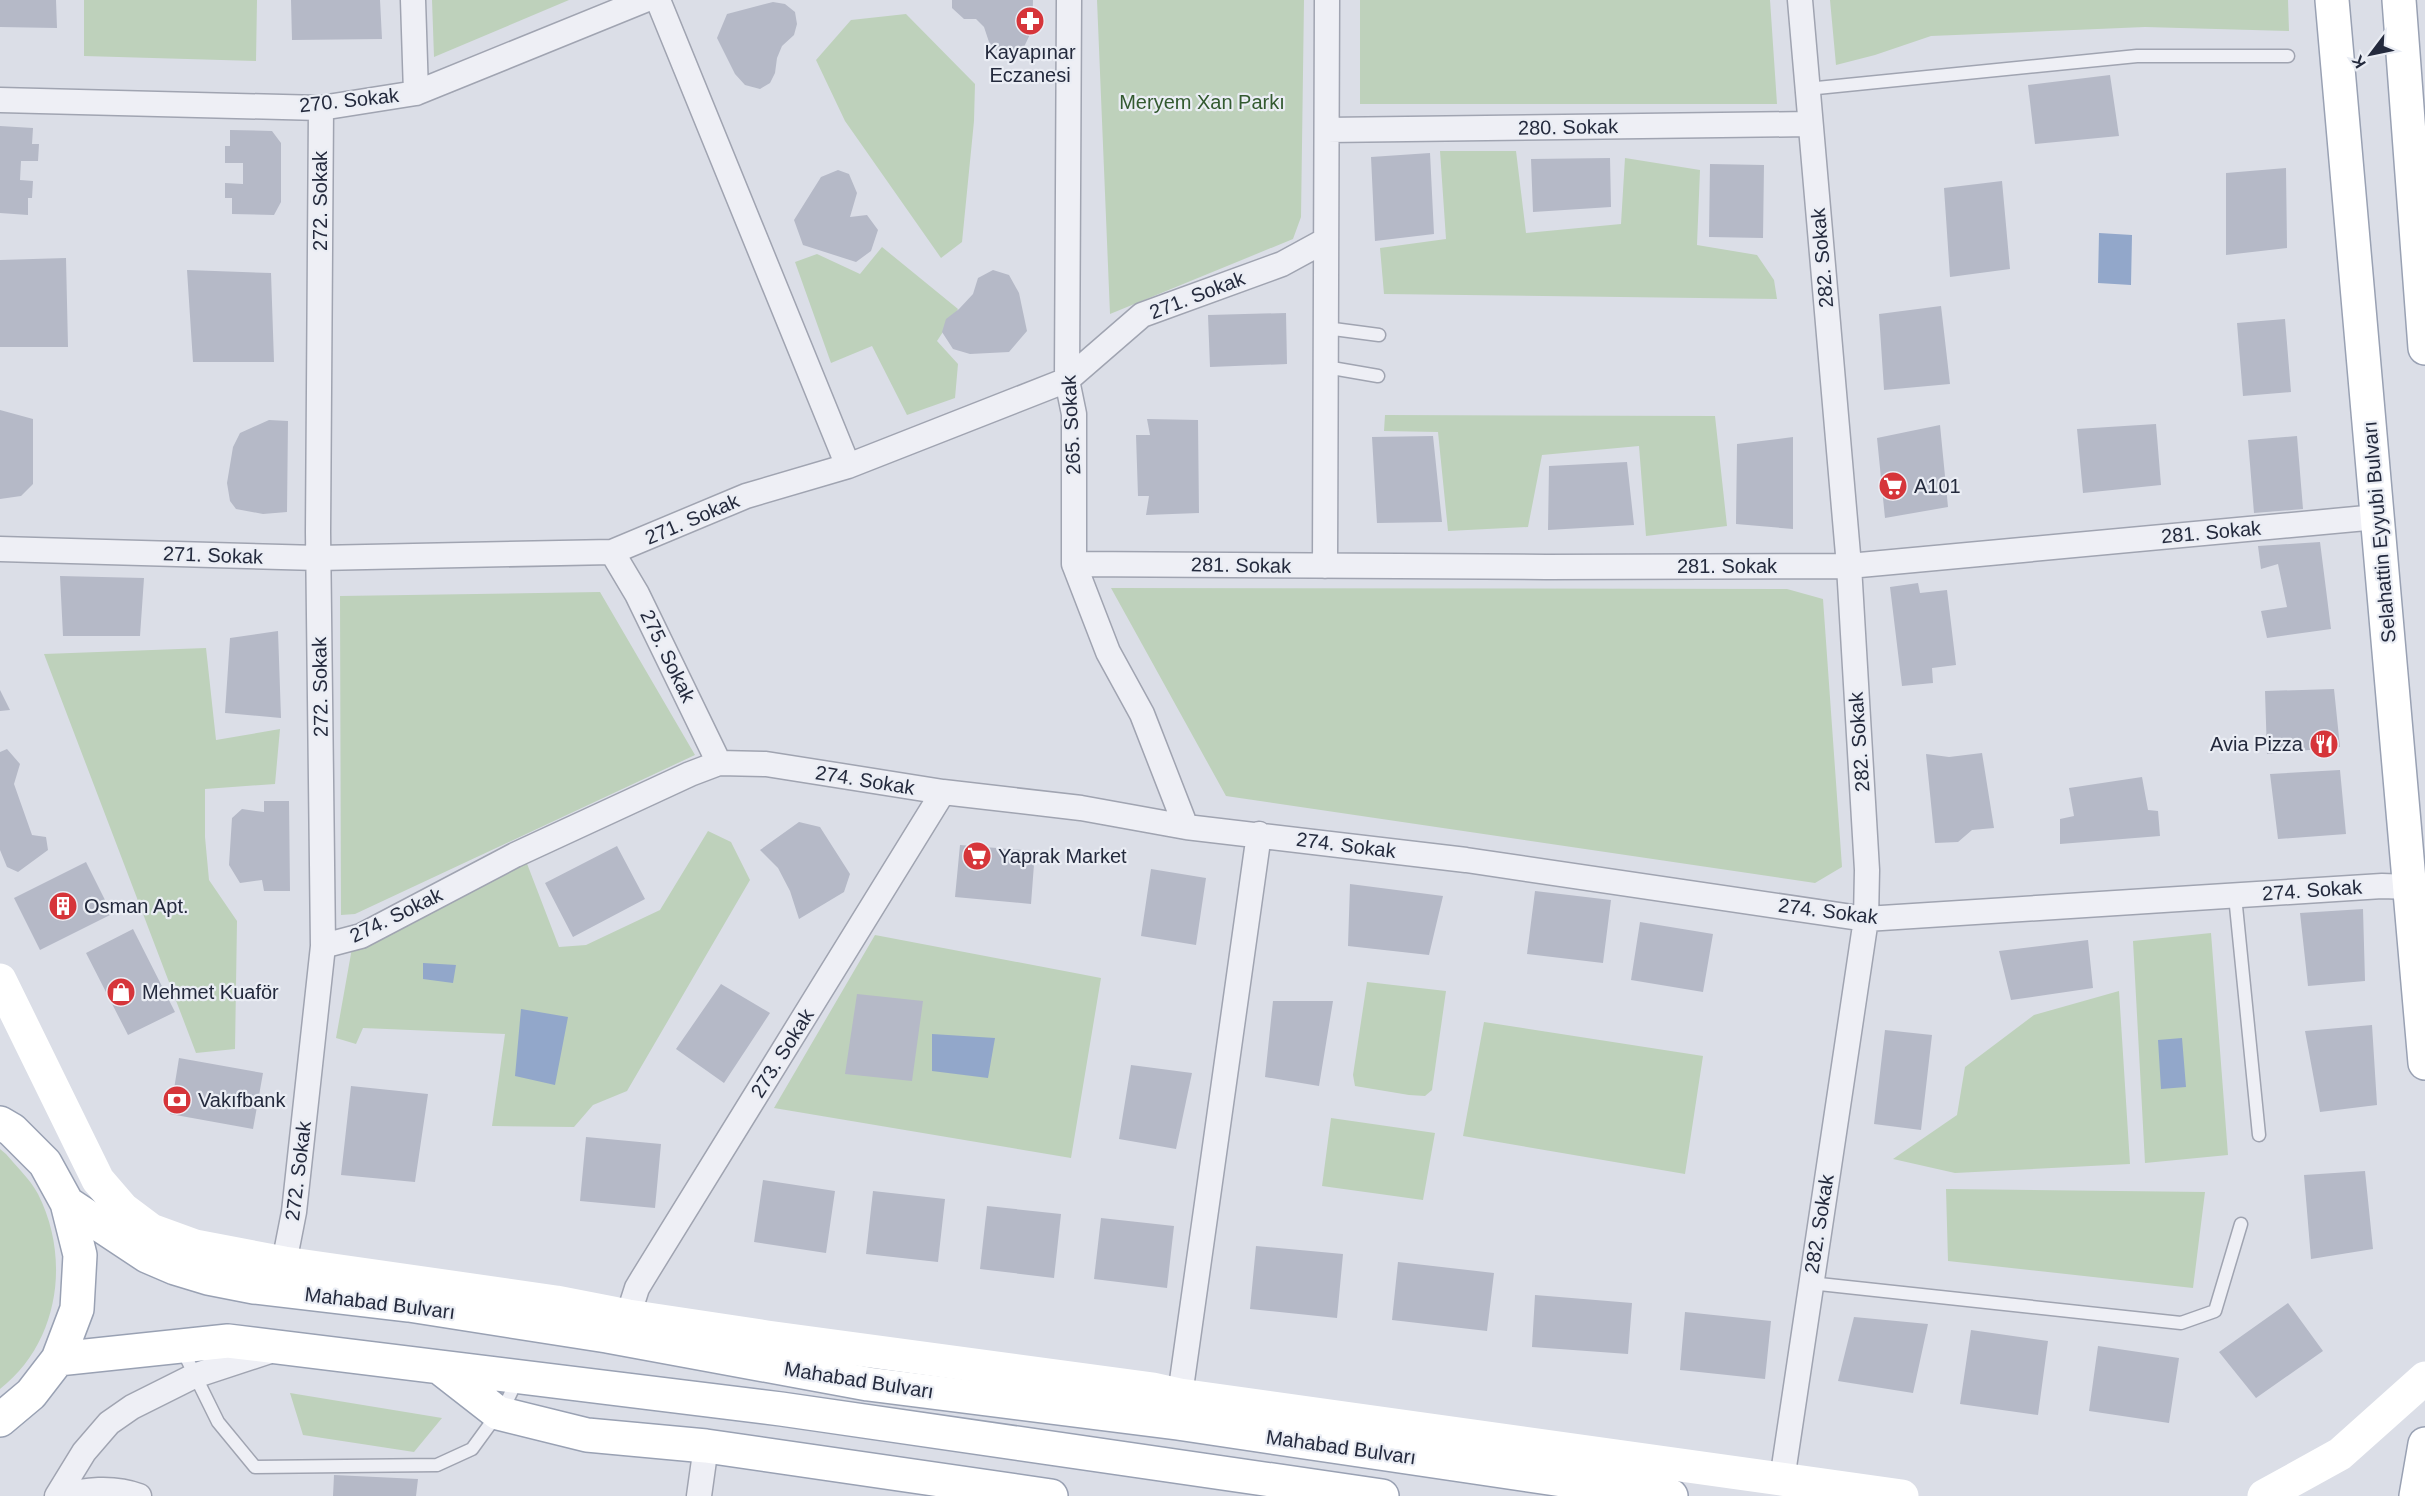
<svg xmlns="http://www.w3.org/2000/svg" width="2425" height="1496" viewBox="0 0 2425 1496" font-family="Helvetica,sans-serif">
	<rect width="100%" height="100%" fill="#dbdee7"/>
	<path fill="#bed1bb" d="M84,0H257L256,61L84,56Z
		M432,0H569L434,57Z
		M1097,0H1304L1301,217L1293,239L1110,314Z
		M1360,0H1770L1777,104H1360Z
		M1830,0H2288L2289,31L2145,27L1931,36L1875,55L1836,65Z
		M906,14L975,84L974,121L962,242L941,258L845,121L816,60L851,20Z
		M1440,151H1516L1526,233L1621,224L1625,158L1700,170L1697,245L1757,255L1774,280L1777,299L1384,294L1380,248L1446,239Z
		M882,247L958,309L937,341L958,364L955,398L907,415L872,346L831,363L795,262L817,254L860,274Z
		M1385,415L1715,416L1727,526L1646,536L1639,446L1542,455L1528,527L1448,531L1438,432L1384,431Z
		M1111,588L1787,589L1823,599L1842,867L1815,883L1226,796Z
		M600,592L695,755L355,914L341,915L340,596Z
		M206,648L216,740L280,729L275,784L205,789V837L209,880L237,921L235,1049L196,1053L44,654Z
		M708,831L731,842L750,880L627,1091L593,1105L574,1127L492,1126L505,1034L363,1028L356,1044L336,1038L352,948L526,861L559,947L586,945L660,910Z
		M2211,933L2228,1155L2145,1163L2133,941Z
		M875,935L1101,978L1071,1158L774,1108Z
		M1367,982L1446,991L1432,1090L1425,1096L1409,1095L1355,1086L1353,1075Z
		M2119,991L2130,1164L1955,1173L1893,1159L1957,1115L1965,1067L2034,1015Z
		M1484,1022L1703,1056L1685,1174L1463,1136Z
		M1331,1118L1435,1133L1423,1200L1322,1186Z
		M0,1149L6,1154C16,1166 30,1179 38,1194C71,1259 59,1343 0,1389Z
		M1946,1189L2205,1192L2193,1288L1948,1261Z
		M290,1393L442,1418L414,1452L303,1435Z"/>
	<path fill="#92a7ca" d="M2099,233L2132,235L2131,285L2098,283Z
		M423,963L456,965L453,983L423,979Z
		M521,1009L568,1017L555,1085L515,1076Z
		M932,1034L995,1038L988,1078L932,1071Z
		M2182,1038L2186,1087L2161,1089L2158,1040Z"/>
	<path fill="#b5b9c7" d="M0,0H56L57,28L0,27Z
		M291,0H380L382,39L292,40Z
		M952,0H1033L1032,30L1024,47L1012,54L997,51L989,42L984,27L976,19H964L952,8Z
		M773,2L785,4L795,12L797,24L794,35L782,46L777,58L775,73L770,83L760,89L745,85L735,74L717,38L727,14Z
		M2110,75L2119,136L2035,144L2028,85Z
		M0,126L33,128L32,144H39L38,161H21L20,180L33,181L32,198H28V215L0,213Z
		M230,130L272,131L281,143V202L274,215L232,214V198H225V183L243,184V163H225V146H230Z
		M1430,153L1434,234L1375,241L1371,157Z
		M1610,158L1611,207L1533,212L1531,159Z
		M1710,164L1764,165L1763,238L1709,237Z
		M2286,168L2287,248L2226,255V173Z
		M838,170L849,174L857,193L850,217L867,215L878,230L871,251L856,262L803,245L794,220L821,177Z
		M2002,181L2010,269L1950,277L1944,188Z
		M66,258L68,347H0V260Z
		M187,270L271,273L274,362H193Z
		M993,270L1009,275L1019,293L1027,331L1009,352L970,354L953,349L942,332L946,319L959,309L973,294L978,278Z
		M1941,306L1950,384L1884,390L1879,314Z
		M1286,313L1287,364L1210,367L1208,315Z
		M2285,319L2291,392L2243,396L2237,323Z
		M0,410L33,419V484L21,496L0,499Z
		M1147,419L1198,420L1199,513L1146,515L1149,496H1138L1136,435H1150Z
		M269,420L288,421L287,512L263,514L236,509L230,501L227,483L233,447L240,433Z
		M2156,424L2161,485L2083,493L2077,429Z
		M1940,425L1948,507L1885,518L1877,438Z
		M1433,436L1442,522L1377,523L1372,437Z
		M2297,436L2303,509L2254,513L2248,440Z
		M1793,437V529L1736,524L1737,444Z
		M1627,462L1634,525L1548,530L1549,466Z
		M2320,542L2331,629L2267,638L2261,611L2287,607L2278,564L2261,569L2258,546Z
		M60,576L144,578L140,636H63Z
		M1918,583L1920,593L1947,590L1956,665L1932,668L1933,683L1902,686L1890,587Z
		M278,631L281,718L225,713L230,638Z
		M2334,689L2340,747L2267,754L2265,691Z
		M0,690L10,710L0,711Z
		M7,749L20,764L14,784L32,835L46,837L48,850L18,872L7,867L0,850V752Z
		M1982,753L1994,828L1972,830L1958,842L1935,843L1926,754L1949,757Z
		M2340,770L2346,834L2278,839L2270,774Z
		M2142,777L2148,810L2158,811L2160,836L2060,844V819L2074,816L2069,788Z
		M264,801H289L290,891H264L262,880L240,883L229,865L232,818L242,809L264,812Z
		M799,822L820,827L850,874L844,892L799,919L790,891L778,868L760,850Z
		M960,845L1035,851L1031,904L955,897Z
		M617,846L645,899L573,937L545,883Z
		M86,862L112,914L40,950L14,898Z
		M1151,869L1206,878L1196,945L1141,936Z
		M1350,884L1443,896L1429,955L1348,946Z
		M1535,891L1611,900L1603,963L1527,954Z
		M2363,909L2365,981L2308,986L2300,913Z
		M1640,922L1713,934L1703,992L1631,980Z
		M133,929L175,1012L128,1035L86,953Z
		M2088,940L2093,988L2011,1000L1999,951Z
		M721,984L770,1013L724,1083L676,1049Z
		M857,994L923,1001L912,1081L845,1074Z
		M1273,1001H1333L1319,1086L1265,1077Z
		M2372,1025L2377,1105L2320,1112L2305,1031Z
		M1885,1030L1932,1035L1921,1130L1874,1124Z
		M179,1058L263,1073L253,1129L170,1114Z
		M1131,1065L1192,1073L1176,1149L1119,1139Z
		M351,1086L428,1094L415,1182L341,1175Z
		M586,1137L661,1144L655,1208L580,1201Z
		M2365,1171L2373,1249L2311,1259L2304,1175Z
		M763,1180L835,1191L826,1253L754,1242Z
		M873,1191L945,1199L938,1262L866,1254Z
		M987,1206L1061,1214L1054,1278L980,1269Z
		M1101,1218L1174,1226L1167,1288L1094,1279Z
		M1256,1246L1343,1254L1337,1318L1250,1309Z
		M1398,1262L1494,1273L1487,1331L1392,1320Z
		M1535,1295L1632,1303L1628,1354L1532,1347Z
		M2288,1303L2323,1351L2256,1398L2219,1352Z
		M1685,1312L1771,1321L1765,1379L1680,1370Z
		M1854,1317L1928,1324L1913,1393L1838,1381Z
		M1971,1330L2048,1341L2038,1415L1960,1404Z
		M2098,1346L2179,1358L2169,1423L2089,1411Z
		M334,1475L418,1479L416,1496H333Z"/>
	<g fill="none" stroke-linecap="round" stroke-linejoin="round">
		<g stroke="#a0a4b1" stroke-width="15">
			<path id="lane" d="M1807,89L2137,56H2288
				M1326,328L1379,335
				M1326,367L1378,376
				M2235,896L2259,1135
				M1810,1283L2181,1323L2215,1311L2241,1224
				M182,1349L218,1422L255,1467L437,1465L472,1449L507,1401L518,1378"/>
		</g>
		<g stroke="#a0a4b1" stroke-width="27">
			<path id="street" d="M413,0L416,93
				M658,0L848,466
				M1069,0L1067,380L1074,414V564L1108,652L1142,714L1186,827
				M0,100L321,108L416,93L645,0
				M1327,130L1810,124
				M0,549L318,558L612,552L746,496L848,466L1067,380L1142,315L1282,264L1326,240
				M612,552L637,594L719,763
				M1074,564L1546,567L1849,566L2377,517
				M1325,566L1327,0
				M323,946L361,936L515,855L690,774L719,763L766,764L943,792L1081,808L1186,827L1466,860L1866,919L2382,886L2410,887
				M284,1263L294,1212L323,946L318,532L321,108
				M628,1316L637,1288L643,1278L943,792
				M1180,1395L1259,834
				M1782,1480L1866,919L1867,870L1849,566L1800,0
				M57,1496L84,1452L109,1423L132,1407L194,1376L273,1350
				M58,1496C84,1490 113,1486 139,1496
				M699,1496L706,1446"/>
		</g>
		<g stroke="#99a1b3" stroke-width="36">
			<path id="primary" d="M2332,0L2425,1063
				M2399,0L2425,348
				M0,1123L12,1130L45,1163L67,1203L80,1255L77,1309L58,1359L31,1394L0,1420
				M67,1203L147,1256L175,1268L208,1278L254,1287L409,1305L607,1336L868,1384L1177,1423L1671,1496
				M58,1359L228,1341L781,1409L1382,1496
				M439,1367L498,1413L587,1435L706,1446L1051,1496
				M2416,1496L2425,1444"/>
		</g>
		<use href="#lane" stroke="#eeeff5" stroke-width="12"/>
		<use href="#street" stroke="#eeeff5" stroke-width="24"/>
		<path stroke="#fff" stroke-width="33" d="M0,980L98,1180L123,1209L151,1230L195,1246L284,1263L556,1302L628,1316L767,1337L1153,1389L1180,1395L1902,1496
			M2264,1496L2340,1454L2425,1378"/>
		<use href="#primary" stroke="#fff" stroke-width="33"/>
	</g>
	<defs>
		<g id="pharmacy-disc" transform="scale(1.5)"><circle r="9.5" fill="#d6353a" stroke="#eaedf4"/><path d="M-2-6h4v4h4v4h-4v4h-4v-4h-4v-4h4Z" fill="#fff"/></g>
		<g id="supermarket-disc" transform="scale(1.5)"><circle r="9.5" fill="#d6353a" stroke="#eaedf4"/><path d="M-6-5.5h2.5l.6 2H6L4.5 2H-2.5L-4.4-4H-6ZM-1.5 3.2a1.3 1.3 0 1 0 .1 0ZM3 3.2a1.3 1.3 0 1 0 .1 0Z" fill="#fff"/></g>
		<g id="restaurant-disc" transform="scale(1.5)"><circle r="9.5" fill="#d6353a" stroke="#eaedf4"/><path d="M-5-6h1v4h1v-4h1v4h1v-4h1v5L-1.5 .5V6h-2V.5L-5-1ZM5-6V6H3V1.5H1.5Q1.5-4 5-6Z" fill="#fff"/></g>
		<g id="building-disc" transform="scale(1.5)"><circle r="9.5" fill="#d6353a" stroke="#eaedf4"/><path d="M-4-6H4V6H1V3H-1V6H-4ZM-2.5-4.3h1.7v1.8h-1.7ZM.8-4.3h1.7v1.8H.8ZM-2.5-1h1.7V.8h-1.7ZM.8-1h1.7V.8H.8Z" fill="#fff"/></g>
		<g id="shop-disc" transform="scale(1.5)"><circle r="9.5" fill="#d6353a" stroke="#eaedf4"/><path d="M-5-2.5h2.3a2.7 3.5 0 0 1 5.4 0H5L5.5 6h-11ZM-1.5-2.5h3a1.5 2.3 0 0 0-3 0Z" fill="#fff"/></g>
		<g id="bank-disc" transform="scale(1.5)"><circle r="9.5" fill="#d6353a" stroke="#eaedf4"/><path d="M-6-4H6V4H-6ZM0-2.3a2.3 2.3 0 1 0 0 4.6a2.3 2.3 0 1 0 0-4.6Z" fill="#fff"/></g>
	</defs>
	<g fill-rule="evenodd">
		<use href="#pharmacy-disc" x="1030" y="21"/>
		<use href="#supermarket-disc" x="1893" y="486"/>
		<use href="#restaurant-disc" x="2324" y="744"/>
		<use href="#supermarket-disc" x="977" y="856"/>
		<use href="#building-disc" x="63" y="906"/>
		<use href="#shop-disc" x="121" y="992"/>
		<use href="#bank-disc" x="177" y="1100"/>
	</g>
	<g text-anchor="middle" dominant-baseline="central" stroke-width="4.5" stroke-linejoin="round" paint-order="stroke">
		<g font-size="20" fill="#242a3d" stroke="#eaedf4" text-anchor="start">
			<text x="1030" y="52" text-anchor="middle">Kayapınar<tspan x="1030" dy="23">Eczanesi</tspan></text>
			<text x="1914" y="486">A101</text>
			<text x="2303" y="744" text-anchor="end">Avia Pizza</text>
			<text x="998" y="856">Yaprak Market</text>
			<text x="84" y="906">Osman Apt.</text>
			<text x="142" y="992">Mehmet Kuaför</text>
			<text x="198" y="1100">Vakıfbank</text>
		</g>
		<g font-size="20" fill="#242a3d" stroke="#eaedf4">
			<text transform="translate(349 100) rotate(-6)">270. Sokak</text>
			<text transform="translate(1568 127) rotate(-1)">280. Sokak</text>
			<text transform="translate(320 201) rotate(-90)">272. Sokak</text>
			<text transform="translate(1822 258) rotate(-95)">282. Sokak</text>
			<text transform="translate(1197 295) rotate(-21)">271. Sokak</text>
			<text transform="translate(1071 425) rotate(-93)">265. Sokak</text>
			<text transform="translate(692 519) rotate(-23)">271. Sokak</text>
			<text transform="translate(2211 532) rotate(-5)">281. Sokak</text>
			<text transform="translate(2379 532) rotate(-95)">Selahattin Eyyubi Bulvarı</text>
			<text transform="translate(213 555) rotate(2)">271. Sokak</text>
			<text transform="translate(1241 565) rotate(1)">281. Sokak</text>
			<text x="1727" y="566">281. Sokak</text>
			<text transform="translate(668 656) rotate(64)">275. Sokak</text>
			<text transform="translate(320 687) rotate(-91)">272. Sokak</text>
			<text transform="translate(1859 742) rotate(-94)">282. Sokak</text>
			<text transform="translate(865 780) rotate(9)">274. Sokak</text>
			<text transform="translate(1346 845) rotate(7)">274. Sokak</text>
			<text transform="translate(2312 890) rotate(-4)">274. Sokak</text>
			<text transform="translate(1828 911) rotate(7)">274. Sokak</text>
			<text transform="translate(396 915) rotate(-26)">274. Sokak</text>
			<text transform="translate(782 1053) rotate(-58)">273. Sokak</text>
			<text transform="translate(298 1171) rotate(-83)">272. Sokak</text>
			<text transform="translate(1819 1224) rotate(-81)">282. Sokak</text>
			<text transform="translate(380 1303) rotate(7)">Mahabad Bulvarı</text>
			<text transform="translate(859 1380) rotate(9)">Mahabad Bulvarı</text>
			<text transform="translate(1341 1447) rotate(8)">Mahabad Bulvarı</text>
		</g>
		<g font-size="20" fill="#335a30" stroke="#eaedf4">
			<text x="1202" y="102">Meryem Xan Parkı</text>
		</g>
	</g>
	<g transform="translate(2371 54) rotate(238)" stroke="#eaedf4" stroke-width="4.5" paint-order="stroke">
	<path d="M0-4.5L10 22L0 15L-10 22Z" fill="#242a3d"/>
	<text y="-9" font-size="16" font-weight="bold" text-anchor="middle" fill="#242a3d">K</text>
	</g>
</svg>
